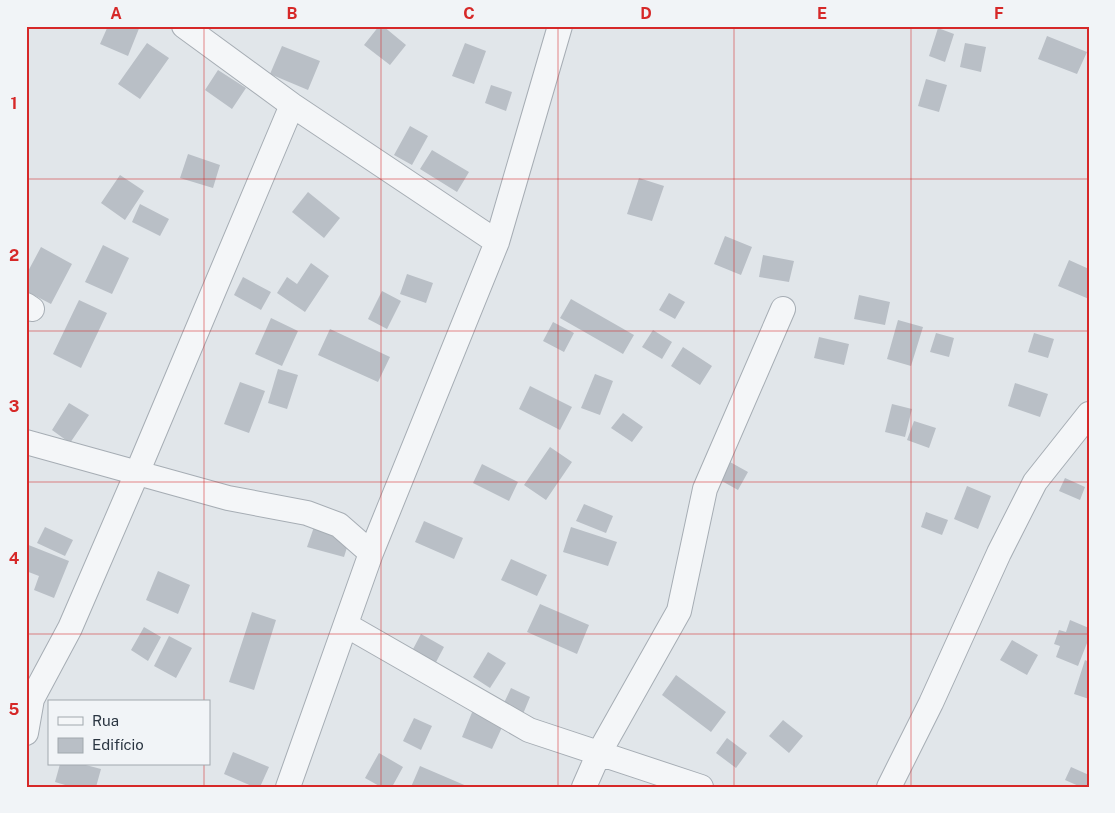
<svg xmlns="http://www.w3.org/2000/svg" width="1115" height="813" viewBox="0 0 1115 813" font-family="'Public Sans',sans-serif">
	<rect width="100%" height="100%" fill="#e1e6ea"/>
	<path fill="#b9bfc6" d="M108,26H140L128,56L100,44Z
		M379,26H383L406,45L390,65L364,45Z
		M938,28L954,34L945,62L929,56Z
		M1047,36L1087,52L1077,74L1038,59Z
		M147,43L169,58L140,99L118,84Z
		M465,43L486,51L474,84L452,76Z
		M965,43L986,47L981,72L960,67Z
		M282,46L320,61L308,90L270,74Z
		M218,70L246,88L232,109L205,90Z
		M926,79L947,85L939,112L918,106Z
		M491,85L512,92L506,111L485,103Z
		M410,126L428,136L412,165L394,155Z
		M432,150L469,172L457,192L420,169Z
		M188,154L220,165L213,188L180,178Z
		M120,175L144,191L125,220L101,203Z
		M639,178L664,186L652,221L627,214Z
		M308,192L340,218L324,238L292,212Z
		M140,204L169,219L160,236L132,222Z
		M725,236L752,247L741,275L714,264Z
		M103,245L129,258L112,294L85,282Z
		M41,247L72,264L51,304L26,291V275Z
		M763,255L794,261L789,282L759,277Z
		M1069,260L1089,269V299L1058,286Z
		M311,263L329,276L305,312L277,293L287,277L297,284Z
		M407,274L433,283L426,303L400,294Z
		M243,277L271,292L261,310L234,295Z
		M382,291L401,301L387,329L368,319Z
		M669,293L685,302L675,319L659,310Z
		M859,295L890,302L885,325L854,319Z
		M571,299L634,335L623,354L560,318Z
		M79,300L107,313L81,368L53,354Z
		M271,318L298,331L282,366L255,354Z
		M898,320L923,327L911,366L887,359Z
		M553,322L574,333L564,352L543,341Z
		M330,329L390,357L378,382L318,355Z
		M653,330L672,342L662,359L642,347Z
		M936,333L954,338L949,357L930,352Z
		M1034,333L1054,339L1048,358L1028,352Z
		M819,337L849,344L844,365L814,358Z
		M683,347L712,366L700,385L671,366Z
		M278,369L298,375L287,409L268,403Z
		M595,374L613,381L600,415L581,408Z
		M240,382L265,391L249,433L224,424Z
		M1015,383L1048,394L1040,417L1008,406Z
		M530,386L572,407L560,430L519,409Z
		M69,403L89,415L70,443L52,430Z
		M892,404L912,409L905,437L885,432Z
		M623,413L643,427L632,442L611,428Z
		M914,421L936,428L929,448L907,440Z
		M550,447L572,462L546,500L524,485Z
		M730,462L748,472L738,490L720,480Z
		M482,464L518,482L509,501L473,483Z
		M1065,478L1085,487L1080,500L1059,491Z
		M967,486L991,496L978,529L954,519Z
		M584,504L613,516L606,533L576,521Z
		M926,512L948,520L942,535L921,527Z
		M424,521L463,538L454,559L415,542Z
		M45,527L73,540L65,556L37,543Z
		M314,527L350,538L344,557L307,547Z
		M571,527L617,542L608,566L563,552Z
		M26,544L69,561L54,598L34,590L39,576L26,571Z
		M511,559L547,575L537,596L501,580Z
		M158,571L190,585L178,614L146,600Z
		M540,604L589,625L577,654L527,632Z
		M252,612L276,620L254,690L229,682Z
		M1070,620L1089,628V638L1078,666L1056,657L1060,646L1054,644L1059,630L1066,632Z
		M144,627L161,637L148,661L131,650Z
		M421,634L444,647L435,664L412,651Z
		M169,636L192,648L176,678L154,666Z
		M1012,640L1038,655L1027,675L1000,660Z
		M488,652L506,663L490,688L473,677Z
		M1085,660L1089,662V699L1074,694Z
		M676,675L726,712L711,732L662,695Z
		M511,688L530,697L523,714L503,705Z
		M473,710L504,723L492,749L462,737Z
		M414,718L432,726L421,750L403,741Z
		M783,720L803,736L789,753L769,736Z
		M727,738L747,753L736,768L716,753Z
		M233,752L269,767L260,787H254L224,774Z
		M379,753L403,767L392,787H381L365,778Z
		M60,764H82L101,769L96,787H72L55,782Z
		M420,766L469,787H411Z
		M1071,767L1089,775L1088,787H1081L1065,780Z"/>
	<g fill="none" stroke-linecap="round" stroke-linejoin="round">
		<g stroke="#a6adb4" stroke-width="26">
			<path id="street" d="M184,26L292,105L497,242
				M26,305L32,309
				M26,442L228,498L307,513L339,525L371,553
				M346,625L529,730L701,787
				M26,733L32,699L70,628L137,473L292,105
				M288,787L371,553L497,242L560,26
				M584,787L599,753L679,611L705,489L783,309
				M889,787L931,703L999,553L1035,482L1089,414"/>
		</g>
		<use href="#street" stroke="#f4f6f8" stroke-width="24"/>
	</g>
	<path fill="none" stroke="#d62828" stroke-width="1" stroke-opacity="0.55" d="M204,26V702M381,26V787M558,26V787M734,26V787M911,26V787M26,179H1089M26,331H1089M26,482H1089M26,634H1089M204,764V787"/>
	<rect width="1115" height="813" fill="none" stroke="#f1f4f7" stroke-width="55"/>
	<rect x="48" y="700" width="162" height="65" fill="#f1f4f7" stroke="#a1a8ae"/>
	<rect x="58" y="717" width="25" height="8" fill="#f4f6f8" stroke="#a1a8ae"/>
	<text x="92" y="726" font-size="15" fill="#2a3541">Rua</text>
	<rect x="58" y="738" width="25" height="15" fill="#b9bfc6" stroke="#a1a8ae"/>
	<text x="92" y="750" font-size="15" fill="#2a3541">Edifício</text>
	<rect x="28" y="28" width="1060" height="758" fill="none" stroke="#d62828" stroke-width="2"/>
	<g font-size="16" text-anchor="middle" font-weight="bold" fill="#d62828">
		<text x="116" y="19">A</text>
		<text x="292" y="19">B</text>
		<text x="469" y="19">C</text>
		<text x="646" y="19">D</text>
		<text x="822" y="19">E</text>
		<text x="999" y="19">F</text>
		<text x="14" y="109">1</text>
		<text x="14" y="261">2</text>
		<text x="14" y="412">3</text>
		<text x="14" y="564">4</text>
		<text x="14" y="715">5</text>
	</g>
</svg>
